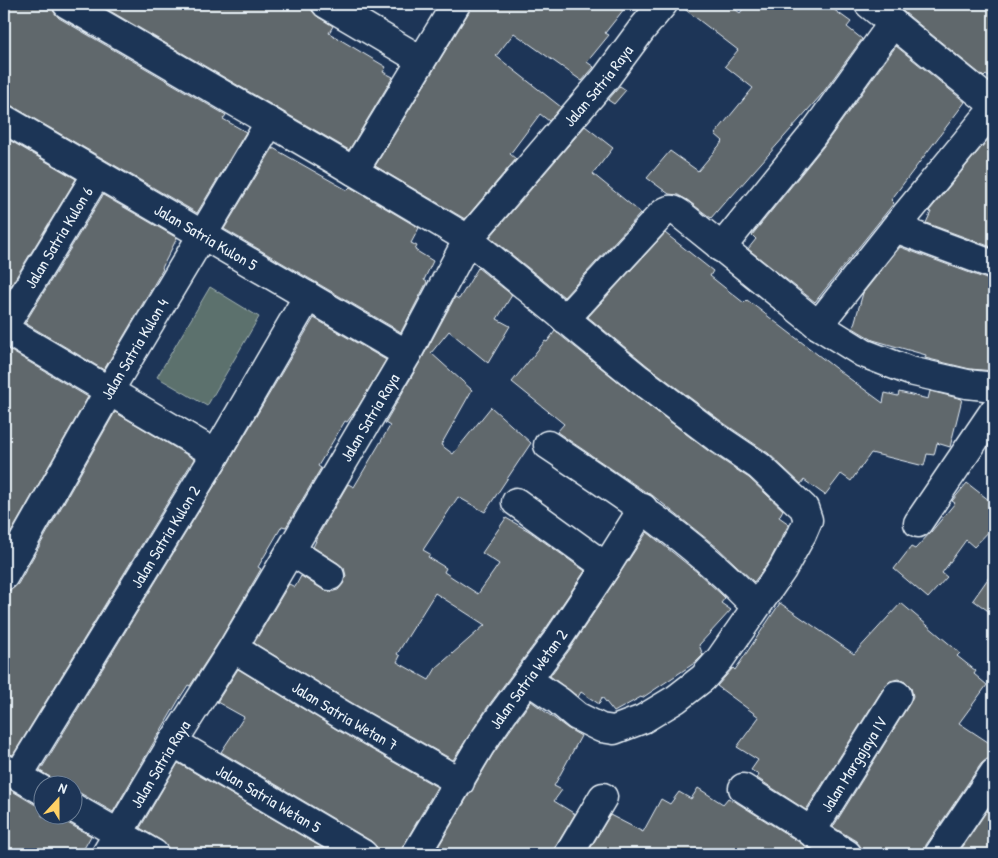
<svg xmlns="http://www.w3.org/2000/svg" width="998" height="858" viewBox="0 0 998 858" font-family="'Patrick Hand',sans-serif">
	<rect width="100%" height="100%" fill="#1d3557"/>
	<filter id="ink" filterUnits="userSpaceOnUse"><feTurbulence type="fractalNoise" baseFrequency=".02" numOctaves="2"/><feDisplacementMap in="SourceGraphic" scale="10" xChannelSelector="R" yChannelSelector="G"/><feConvolveMatrix kernelMatrix="1 2 1 2 8 2 1 2 1" color-interpolation-filters="sRGB"/></filter>
	<g filter="url(#ink)">
		<path fill="#5b716d" stroke="#a2b1b2" d="M210,287L259,317L207,406L157,377Z"/>
		<path fill="#61676c" stroke="#e8f1f8" fill-rule="evenodd" d="M4,4H51L54,12L59,18L226,115L223,119L246,132L197,213L12,106L4,103Z
			M98,4H310L312,11L318,17L333,26L329,33L386,67L383,72L393,77L349,150Z
			M472,4H628L605,33L609,35L587,62L594,67L582,81L514,33L496,56L561,107L549,121L540,114L510,154L516,159L465,219L375,166L469,12Z
			M678,4H728L740,13L747,4H826L851,22L847,27L862,39L822,94L731,197L730,196L711,218L687,200L678,195L669,194L647,178L670,151L698,171L723,141L715,134L753,88L725,66L738,50Z
			M894,4H994V81L986,75L984,77Z
			M896,46L965,102L891,200L894,203L815,302L748,249L756,239L752,235L823,147Z
			M620,86L626,90L614,104L608,100Z
			M585,126L613,148L593,174L641,213L564,297L490,237Z
			M994,132V248L926,223L931,212L929,211Z
			M4,137L76,179L4,297Z
			M273,148L347,190L350,187L419,228L411,243L417,246L415,250L433,261L424,280L427,282L401,332L224,229Z
			M103,195L177,238L162,268L163,269L104,370L25,323Z
			M665,233L713,271L710,276L744,303L747,300L835,368L883,403L885,393L898,396L899,392L928,399L930,391L962,399L950,447L937,443L934,455L927,454L924,466L871,453L851,481L841,474L825,495L804,480L801,484L768,453L725,424L649,367L588,317Z
			M900,247L989,280H994V371L970,369L925,358L926,355L873,340L853,328L863,293Z
			M478,268L512,295L497,319L510,326L488,363L449,331L431,353L472,390L441,445L453,454L491,407L531,443L485,512L458,497L423,550L430,554L428,557L446,568L444,572L478,594L499,564L482,553L506,518L529,531L585,571L544,631L489,705L453,760L352,703L254,643L289,584L295,587L301,576L322,589L330,592L338,590L343,584L346,576L344,568L338,563L313,547L316,541H315L348,484L354,487L390,426L385,423L420,362L455,297L459,299ZM435,593L485,625L436,668L429,680L397,662L400,656L397,654Z
			M314,318L386,360L358,407L347,422L345,421L318,466L321,468L286,527L282,526L258,567L261,569L220,640L190,686L188,685L181,696L113,812L80,793L72,791V786H56L50,777L40,771L229,462Z
			M555,331L630,391L707,450L749,478L783,510L779,517L789,524L769,562L754,582L718,548L652,495L647,493L557,432L564,424L512,382L545,341L547,342Z
			M4,347L88,397L4,545Z
			M115,412L194,459L13,755L4,752V592L11,590L18,584Z
			M967,483L994,504V526L974,547L966,540L942,573L947,577L928,598L894,569L911,547L915,549L931,532L955,503L952,501Z
			M647,532L697,572L721,594L725,598L721,603L731,610L699,645L703,655L696,662L642,698L641,697L614,712L602,697L599,704L581,692L578,697L550,676L570,649Z
			M994,570V615L973,600Z
			M780,603L854,654L901,603L960,653L957,656L976,671L974,674L987,685L959,723L994,746V758L987,759L981,764L926,845L924,854H863L861,847L856,841L833,827L910,703L913,696L911,688L905,682L898,679L890,681L884,687L806,810L757,778L759,775L751,770L758,760L737,747L759,717L717,686L733,668L735,670Z
			M238,669L336,729L437,787L403,846L400,854H379L377,847L371,841L221,752L244,717L217,702Z
			M531,701L567,728L581,736L554,786L562,790L554,801L575,814L556,846L553,854H434L493,754Z
			M178,763L333,854H170L168,847L162,841L140,828Z
			M4,786L34,804L42,806V816H59L64,821L91,836L81,854H4Z
			M698,788L723,804L728,798L739,804L818,854H587L610,815L643,832L661,799L670,804L679,792L691,799Z
			M994,800V854H958Z"/>
		<g fill="none" stroke-linecap="round" stroke-linejoin="round">
			<g stroke="#e8f1f8" stroke-width="31">
				<g id="minor">
					<path d="M67,4L330,157L468,239L639,379L716,437L759,466L804,508L808,520L802,534L782,570L720,659L703,678L676,699L643,719L614,730L601,728L577,716L559,701L528,680"/>
					<path d="M326,4L421,60"/>
					<path d="M869,4L994,105"/>
					<path id="s1" d="M4,119L407,354"/>
					<path d="M354,171L456,4"/>
					<path d="M895,228L994,265"/>
					<path d="M721,248L811,137L893,23"/>
					<path d="M565,319L661,215C668,209 671,208 679,213L818,325L863,353L910,371L967,384L994,387"/>
					<path d="M818,325L895,228L994,108"/>
					<path id="s2" d="M4,327L97,174"/>
					<path d="M4,329L216,454"/>
					<path d="M548,445C621,494 695,541 755,606"/>
					<path d="M516,502L606,567"/>
					<path d="M918,523L994,411"/>
					<path d="M291,551L330,576"/>
					<path id="s3" d="M4,576L109,391L270,122"/>
					<path id="s4" d="M233,648L344,716L460,782"/>
					<path id="s5" d="M173,742L363,854"/>
					<path d="M4,768L42,790"/>
					<path id="s6" d="M18,776L216,454L308,296"/>
					<path d="M743,788L847,854"/>
					<path d="M72,807L154,854"/>
					<path id="s7" d="M811,832L897,695"/>
					<path id="s8" d="M106,854L173,742L233,648L407,354L468,239L605,79L642,29L663,4"/>
					<path id="s9" d="M416,854L480,746L502,714L557,640L606,567L643,508"/>
					<path d="M569,854L603,797"/>
					<path d="M939,854L994,773"/>
				</g>
			</g>
			<use href="#minor" stroke="#1d3557" stroke-width="28"/>
		</g>
	</g>
	<g text-anchor="middle" dominant-baseline="central" stroke-width="4" stroke-linejoin="round" paint-order="stroke">
		<g font-size="16" fill="#e8f1f8" stroke="#1d3557">
			<text stroke="none"><textPath href="#s8" startOffset="915">Jalan Satria Raya</textPath></text>
			<text stroke="none"><textPath href="#s1" startOffset="234">Jalan Satria Kulon 5</textPath></text>
			<text stroke="none"><textPath href="#s2" startOffset="105">Jalan Satria Kulon 6</textPath></text>
			<text stroke="none"><textPath href="#s3" startOffset="262">Jalan Satria Kulon 4</textPath></text>
			<text stroke="none"><textPath href="#s8" startOffset="510">Jalan Satria Raya</textPath></text>
			<text stroke="none"><textPath href="#s6" startOffset="281">Jalan Satria Kulon 2</textPath></text>
			<text stroke="none"><textPath href="#s9" startOffset="208">Jalan Satria Wetan 2</textPath></text>
			<text stroke="none"><textPath href="#s4" startOffset="131">Jalan Satria Wetan 7</textPath></text>
			<text stroke="none"><textPath href="#s8" startOffset="105">Jalan Satria Raya</textPath></text>
			<text stroke="none"><textPath href="#s7" startOffset="80">Jalan Margajaya IV</textPath></text>
			<text stroke="none"><textPath href="#s5" startOffset="111">Jalan Satria Wetan 5</textPath></text>
		</g>
	</g>
	<rect width="998" height="858" fill="none" stroke="#1d3557" stroke-width="20"/>
	<rect x="10" y="10" width="978" height="838" fill="none" stroke="#e8f1f8" stroke-width="2" filter="url(#ink)"/>
	<g transform="translate(58 800) rotate(21)"><circle r="24" fill="#1d3557" stroke="#6e8097"/>
	<path d="M0-4L9 19L0 12L-9 19Z" fill="#ffd166"/>
	<text y="-8" font-size="14" font-weight="bold" text-anchor="middle" fill="#e8f1f8">N</text>
	</g>
</svg>
